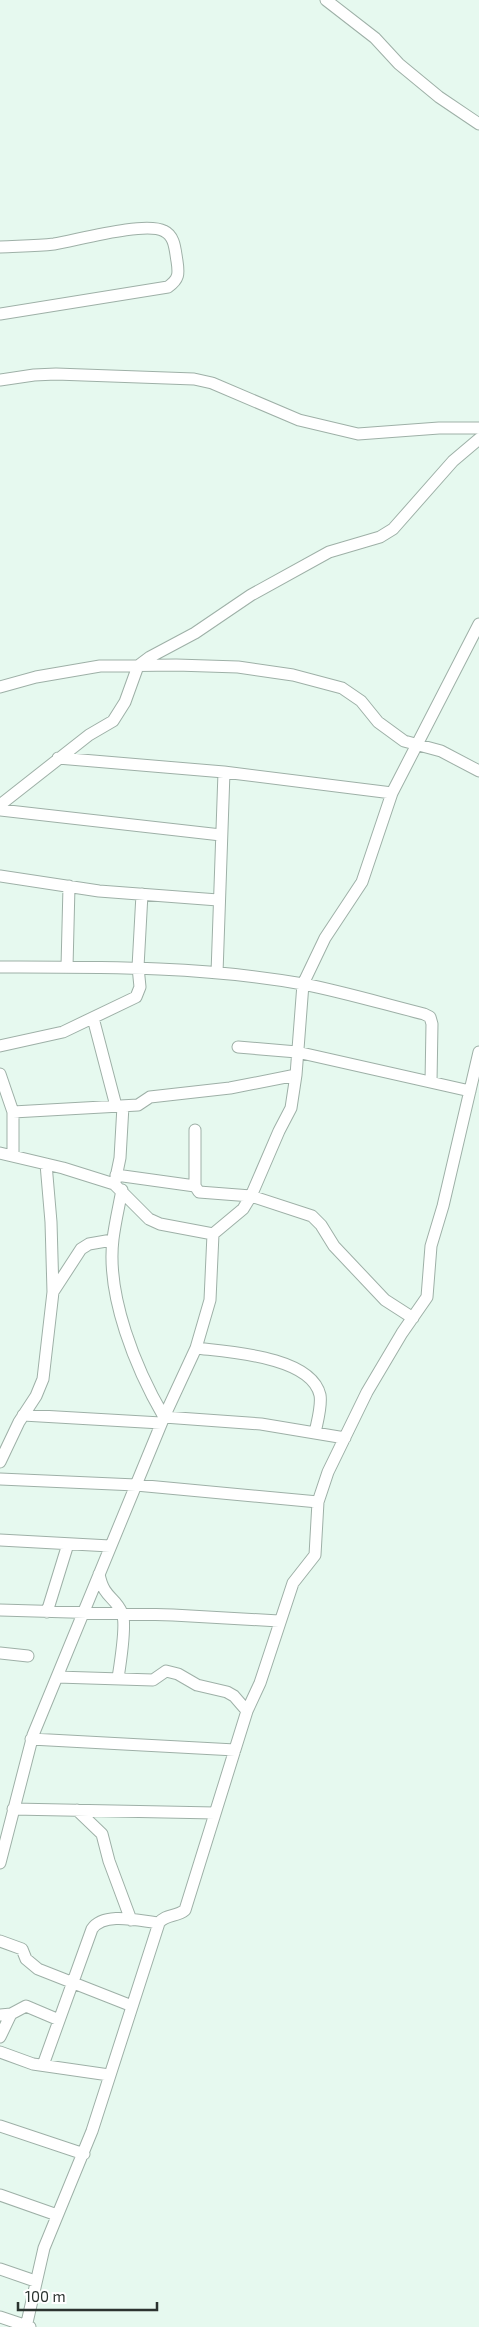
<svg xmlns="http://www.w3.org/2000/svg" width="479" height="2327" viewBox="0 0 479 2327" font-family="'Exo 2',sans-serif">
	<rect width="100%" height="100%" fill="#e6f9ef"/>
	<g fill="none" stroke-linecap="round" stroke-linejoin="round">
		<g stroke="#9eb0a7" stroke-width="13">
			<path id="street" d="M326,0L375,38L399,64L439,97L479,124
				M0,247C18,246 36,246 54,244C78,240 145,221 164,231C175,236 175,250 177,261C179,274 179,279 168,287L0,314
				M0,380L34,375L56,374L194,379L212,383L299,420L358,434L439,428H479
				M0,687L36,677L100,666L176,665L238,667L293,675L342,688L361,701L378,722L404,741L441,751L479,771
				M58,758L224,772L392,793
				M0,805L89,735L113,721L125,702L138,666L150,657L195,633L251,595L329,552L380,537L393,529L453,461L479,439
				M0,810L221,835
				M0,876L99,891L218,900
				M0,967C101,967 202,966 303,984C344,992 384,1004 424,1014L430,1017L432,1024L431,1082
				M67,967L69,886
				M217,973L224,772
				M93,1018L116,1106
				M0,1046L63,1032L136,997L140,987L138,967L142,894
				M238,1047L297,1052L470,1091
				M0,1074L13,1112V1156
				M13,1112L138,1105L150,1097L230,1088L296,1075
				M195,1130V1186L199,1192L251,1196L312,1216L321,1225L334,1246L385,1300L413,1318
				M0,1153L63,1168L114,1184L149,1219L160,1224L213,1234
				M46,1164L51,1222L53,1292
				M116,1175L195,1186
				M115,1182L120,1158L123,1106
				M122,1190C119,1206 115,1223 113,1239C106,1296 136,1369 164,1417L261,1424L345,1438
				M196,1348C228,1352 311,1356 320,1395C322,1406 317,1422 315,1433
				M23,1415L161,1423
				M0,1462L19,1422L36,1396L43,1379L53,1292L81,1249L89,1244L112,1240
				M0,1479L136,1485L318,1502
				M0,1540L110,1546
				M99,1574C104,1599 115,1596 122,1613C127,1623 120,1665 118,1678
				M0,1610L173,1615L279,1621
				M47,1612L68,1544
				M0,1653L28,1656
				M57,1677L153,1680L166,1671L178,1674L197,1685L227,1692L234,1696L247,1711
				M31,1739L235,1750
				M13,1809L215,1813
				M77,1810L102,1834L109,1861L131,1920
				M0,1863L33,1735L164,1417L196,1348L210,1300L213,1234L243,1209L251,1196L279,1131L291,1108L296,1075L303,984L325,938L362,882L392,793L479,624
				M0,1941L22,1949L26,1959L38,1969L132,2006
				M0,2015L11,2014L26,2006L59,2020
				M0,2037L11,2014
				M0,2052L33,2064L109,2075
				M43,2065L92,1929C104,1911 140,1921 159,1923
				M0,2126L84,2154
				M0,2195L57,2215
				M0,2269L35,2281
				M0,2317L30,2327
				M26,2327L44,2248L92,2131L159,1923C165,1914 177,1917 185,1910L247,1711L260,1683L293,1583L315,1555L318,1502L328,1472L367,1392L402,1333L427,1297L431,1246L443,1206L479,1052"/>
		</g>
		<use href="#street" stroke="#fff" stroke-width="11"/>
	</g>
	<path d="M18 2302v8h139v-8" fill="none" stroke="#2b332f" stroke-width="2.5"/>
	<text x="25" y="2302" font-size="15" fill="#2b332f" stroke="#ffffff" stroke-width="4" paint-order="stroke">100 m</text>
</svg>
